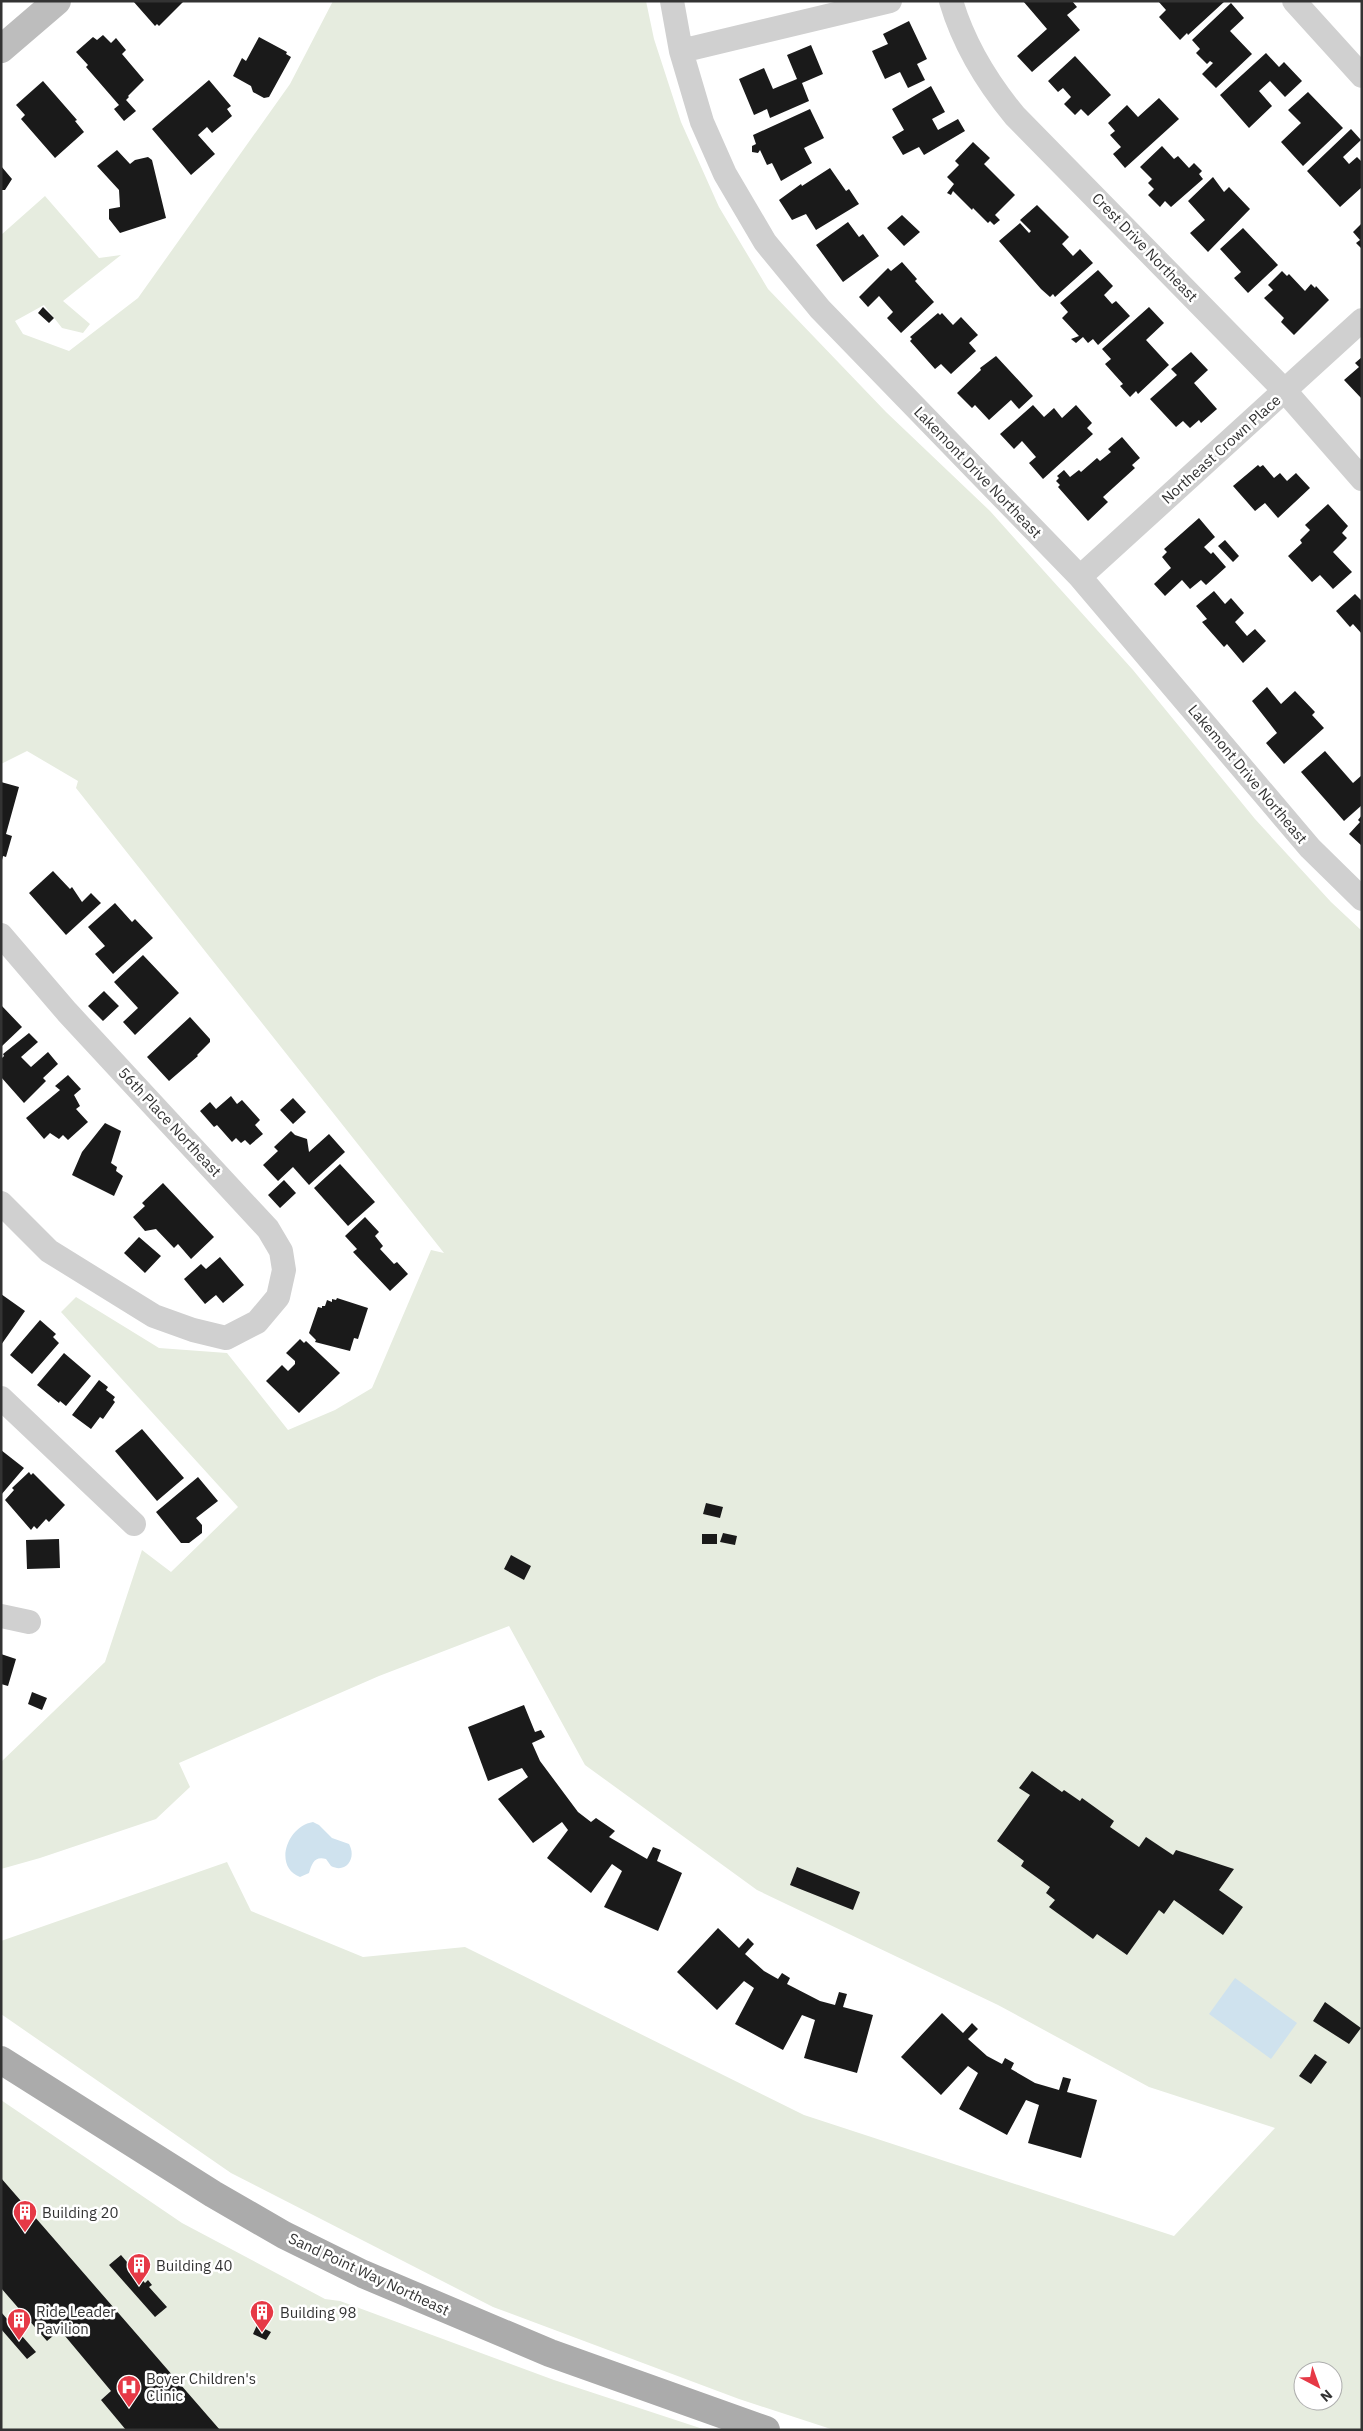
<svg xmlns="http://www.w3.org/2000/svg" width="1363" height="2431" viewBox="0 0 1363 2431" font-family="'IBM Plex Sans',sans-serif">
	<rect width="100%" height="100%" fill="#fff"/>
	<path fill="#e6ecdf" fill-rule="evenodd" d="M333,1H646L654,39L681,122L719,207L768,289L886,412L990,511L1133,670L1255,819L1331,902L1362,931V2430H834L739,2399L493,2307L231,2173L1,2014V1941L227,1862L251,1911L363,1957L465,1947L804,2115L1174,2236L1275,2128L1149,2087L998,2005L757,1890L585,1765L509,1626L379,1676L179,1763L190,1787L156,1819L40,1858L1,1869V1762L105,1662L142,1550L171,1572L238,1507L61,1312L76,1297L159,1348L227,1353L288,1430L335,1410L372,1388L431,1250L444,1253L76,788L78,781L27,751L1,764V235L45,196L99,258L121,255L63,301L90,324L83,333L62,328L44,305L15,321L23,334L69,351L138,298L290,84ZM1303,2371H1333V2401H1303Z
		M1,2100L182,2223L325,2299L340,2301L554,2380L706,2430H1Z"/>
	<path fill="#cfe2ee" d="M313,1822L319,1825L332,1838L349,1844C357,1858 346,1874 331,1866L326,1859C314,1856 312,1864 309,1873L300,1877C273,1867 287,1826 313,1822Z
		M1235,1978L1297,2023L1271,2059L1209,2014Z"/>
	<path fill="#1a1a1a" d="M133,1H184L159,26L157,24L155,26Z
		M1023,1H1072L1077,7L1067,15L1080,30L1032,72L1017,56L1047,29Z
		M1158,1H1225L1188,35L1187,33L1180,40L1159,17L1166,10Z
		M1231,3L1244,18L1230,31L1252,54L1216,88L1202,74L1213,63L1210,61L1207,64L1196,53L1200,49L1192,40Z
		M909,21L927,59L917,64L925,80L908,88L900,72L885,79L872,51L888,44L883,34Z
		M103,35L111,43L116,38L126,50L122,54L144,80L128,96L129,97L126,100L136,111L124,121L114,109L119,105L86,67L88,65L76,52L93,37L97,40Z
		M259,37L287,52L286,54L291,57L269,97L264,98L253,92L251,86L233,76L242,58L246,61Z
		M811,45L823,74L802,83L809,101L770,118L767,109L754,115L739,79L764,68L773,89L797,79L787,55Z
		M1266,53L1279,67L1284,62L1302,81L1285,97L1270,81L1259,91L1272,106L1249,128L1220,95Z
		M1075,56L1111,95L1088,116L1081,109L1075,115L1064,104L1071,97L1063,88L1058,92L1048,81Z
		M209,80L231,106L227,109L232,116L212,133L207,127L198,135L215,154L191,175L152,129Z
		M43,81L77,120L75,121L84,132L55,158L21,119L25,115L16,105Z
		M931,86L945,112L932,119L938,130L958,119L965,131L924,155L919,147L903,155L892,137L904,130L892,109Z
		M1308,92L1343,128L1303,166L1281,142L1301,123L1288,110Z
		M1159,98L1179,119L1125,168L1113,154L1121,147L1110,135L1115,131L1108,123L1127,105L1138,117Z
		M810,109L824,138L804,148L812,163L781,181L772,163L767,165L760,150L758,153L752,152V146L756,144L753,135Z
		M1351,129L1361,140L1343,157L1349,164L1357,157L1362,162V187L1340,207L1307,171Z
		M973,142L990,158L984,164L1015,195L995,215L1000,220L994,225L990,221L988,223L973,208L972,210L953,191L951,195L947,193L954,184L947,177L959,165L955,161Z
		M1162,146L1174,159L1178,156L1189,168L1194,163L1202,171L1199,174L1203,179L1171,207L1165,201L1160,207L1148,195L1154,189L1148,183L1152,179L1140,167Z
		M117,150L130,164L135,160L148,157L152,160L166,218L120,233L109,219V209L120,207L119,190L97,166Z
		M1,166L12,179L5,190H1Z
		M830,168L846,191L849,189L859,204L816,230L806,214L792,220L779,200L801,184L802,186Z
		M1213,177L1224,192L1229,187L1250,209L1208,252L1190,233L1205,220L1188,201Z
		M1037,205L1069,237L1062,244L1073,256L1080,249L1093,263L1055,297L1053,294L1050,297L1041,289L999,241L1020,223L1029,233L1031,231L1020,220Z
		M902,215L920,232L904,246L887,228Z
		M848,222L859,237L863,234L879,256L843,282L816,245Z
		M1362,223V249L1356,243L1360,240L1353,232Z
		M1243,228L1278,265L1248,293L1234,278L1241,272L1220,249Z
		M902,262L917,279L915,281L934,302L901,333L887,318L893,312L879,296L868,307L859,297L888,268L891,271Z
		M1098,270L1113,286L1104,295L1112,304L1116,301L1130,316L1098,345L1093,339L1088,343L1083,337L1076,343L1071,339L1079,336L1062,318L1068,312L1060,303Z
		M1282,271L1287,276L1289,274L1305,291L1311,284L1315,288L1316,286L1329,300L1294,335L1281,322L1284,318L1264,298L1273,290L1268,285Z
		M43,307L54,318L49,323L38,313Z
		M1149,307L1164,323L1146,340L1169,365L1138,394L1136,391L1130,397L1120,386L1123,384L1105,364L1111,359L1102,349Z
		M938,313L940,315L942,313L953,325L961,317L978,335L969,343L976,351L951,374L941,364L935,369L910,341L912,339L910,337Z
		M1191,352L1208,370L1194,383L1217,409L1201,423L1199,420L1190,428L1183,421L1176,427L1150,399L1177,375L1171,369Z
		M996,356L1033,396L1019,409L1011,400L989,420L975,405L972,408L957,393L981,370L980,368Z
		M1362,357V399L1344,380L1359,367L1355,363Z
		M1033,405L1044,417L1054,408L1062,418L1076,405L1092,423L1087,428L1093,434L1043,479L1029,463L1036,457L1022,441L1014,449L1000,434Z
		M1122,437L1140,458L1132,465L1135,468L1103,497L1108,502L1088,521L1058,487L1060,485L1056,481L1059,478L1057,476L1064,470L1070,477L1079,470L1081,472L1097,458L1100,461L1111,452L1108,449Z
		M1258,465L1260,467L1263,465L1274,478L1280,473L1287,481L1296,473L1310,488L1278,518L1265,503L1255,511L1233,486Z
		M1328,504L1348,526L1342,533L1347,538L1333,552L1352,572L1333,589L1320,575L1312,582L1288,556L1302,543L1300,540L1310,530L1305,525Z
		M1199,518L1215,537L1204,547L1211,554L1213,552L1226,567L1206,585L1201,580L1190,589L1182,580L1165,596L1154,584L1171,568L1162,557L1167,552L1164,549Z
		M1225,540L1239,556L1233,562L1218,546Z
		M1214,591L1225,604L1231,598L1244,613L1235,622L1247,636L1255,629L1266,641L1243,663L1227,644L1224,647L1202,622L1207,619L1196,606Z
		M1355,594L1362,601V634L1353,624L1350,627L1336,611Z
		M1267,687L1281,704L1295,691L1315,712L1312,715L1324,728L1284,764L1266,743L1277,733L1252,701Z
		M1325,751L1353,783L1362,775V805L1344,821L1301,772Z
		M1,782L19,787L6,834L12,836L6,857L3,856L2,860Z
		M1362,815V846L1349,834L1360,822L1358,820Z
		M53,871L70,889L72,887L82,902L91,893L101,903L66,935L29,893Z
		M115,903L132,922L135,919L153,938L113,974L95,954L105,946L88,927Z
		M143,955L179,993L135,1035L123,1022L138,1008L114,982Z
		M104,991L119,1006L103,1021L88,1006Z
		M1,1005L22,1027L1,1047Z
		M190,1017L210,1039V1042L197,1055L198,1056L169,1081L147,1057Z
		M29,1033L38,1042L21,1057L31,1067L48,1052L58,1064L43,1078L46,1081L24,1103L1,1077V1059L4,1056L3,1054Z
		M68,1075L81,1089L74,1095L80,1106L76,1109L88,1122L68,1140L63,1135L59,1139L50,1133L44,1139L26,1118L60,1090L55,1086Z
		M231,1096L237,1104L242,1100L260,1120L255,1125L263,1134L250,1145L245,1140L241,1143L236,1138L232,1142L217,1125L214,1127L200,1111L210,1102L216,1109Z
		M293,1098L306,1112L293,1124L280,1110Z
		M105,1123L121,1131L111,1163L117,1167L116,1171L123,1176L114,1196L72,1175L82,1152Z
		M291,1131L295,1135L307,1139L309,1152L329,1134L345,1152L309,1185L293,1167L278,1181L263,1165L278,1151L274,1147Z
		M340,1164L375,1202L348,1226L314,1188Z
		M284,1180L296,1193L280,1208L268,1195Z
		M163,1183L214,1237L191,1259L178,1244L174,1248L156,1229L145,1231L133,1217L145,1206L142,1203Z
		M365,1217L379,1232L375,1236L383,1246L380,1249L394,1264L397,1262L408,1274L390,1291L353,1252L357,1249L345,1236Z
		M139,1237L161,1256L145,1273L124,1253Z
		M220,1257L244,1285L223,1303L216,1295L205,1304L184,1279L201,1264L206,1269Z
		M1,1294L25,1311L1,1345Z
		M337,1298L368,1308L358,1339L354,1338L350,1351L315,1342L316,1340L309,1333L318,1307L322,1308V1306H325L327,1300L332,1302V1299L336,1300Z
		M40,1320L56,1334L53,1337L59,1343L32,1374L10,1355Z
		M300,1339L304,1343L306,1341L340,1373L299,1413L266,1381L282,1365L288,1371L295,1364V1361L286,1353Z
		M64,1353L91,1376L66,1406L60,1401L59,1403L37,1385Z
		M99,1380L108,1387L106,1390L115,1397L113,1400L115,1402L103,1419L100,1417L91,1429L72,1415Z
		M142,1429L184,1478L157,1501L115,1451Z
		M1,1450L24,1468L1,1495Z
		M29,1472L31,1475L33,1473L65,1505L49,1522L46,1519L37,1529L34,1526L31,1530L5,1500L14,1490L12,1488Z
		M198,1477L218,1501L196,1518L202,1525V1533L189,1543H181L156,1512Z
		M706,1503L723,1507L720,1518L703,1514Z
		M723,1533L737,1536L735,1545L720,1542Z
		M702,1534H717V1544H702Z
		M59,1539L60,1568L27,1569L26,1540Z
		M511,1555L531,1566L524,1580L504,1569Z
		M1,1654L16,1659L8,1686L1,1684Z
		M32,1692L47,1698L42,1710L28,1704Z
		M524,1705L535,1732L541,1730L545,1737L532,1743L540,1761L578,1812L591,1822L596,1818L615,1831L609,1837L647,1859L653,1847L661,1850L657,1861L682,1873L658,1931L604,1907L622,1871L612,1864L591,1893L547,1858L568,1830L562,1822L533,1843L498,1799L528,1777L522,1768L488,1781L468,1727Z
		M1032,1771L1062,1792L1064,1790L1080,1801L1082,1798L1114,1821L1110,1827L1139,1847L1146,1837L1173,1855L1176,1850L1234,1869L1219,1890L1243,1907L1223,1935L1174,1900L1164,1914L1159,1910L1127,1955L1097,1934L1093,1939L1049,1907L1055,1900L1046,1893L1050,1887L1021,1866L1024,1861L997,1841L1030,1795L1019,1788Z
		M797,1867L860,1892L853,1910L790,1885Z
		M718,1928L739,1948L748,1938L754,1944L745,1954L764,1971L778,1979L782,1973L790,1978L787,1984L820,2001L835,2005L839,1992L847,1994L843,2007L873,2015L857,2073L804,2058L815,2020L802,2015L783,2050L735,2024L754,1988L744,1981L717,2010L677,1972Z
		M1325,2002L1361,2028L1349,2044L1313,2021Z
		M942,2013L963,2033L972,2023L978,2029L968,2039L987,2056L1002,2064L1005,2058L1014,2063L1011,2069L1035,2083L1059,2090L1063,2077L1071,2079L1067,2092L1097,2100L1081,2158L1028,2143L1039,2105L1026,2100L1007,2135L959,2109L978,2073L968,2066L941,2095L901,2057Z
		M1315,2054L1327,2062L1311,2084L1299,2076Z
		M1,2178L154,2354L220,2430H126L101,2400L111,2391L60,2330L47,2341L1,2288Z
		M121,2255L145,2283L148,2280L152,2285L149,2287L167,2307L155,2317L109,2265Z
		M1,2312L36,2352L27,2359L1,2329Z
		M257,2325L271,2332L266,2340L253,2334Z"/>
	<g fill="none" stroke-linecap="round" stroke-linejoin="round">
		<path stroke="#d0d0d0" stroke-width="24" d="M672,1L681,51L702,122L725,174L765,242L820,309L1080,577L1310,848L1362,899
			M951,1C964,45 986,81 1015,116L1285,391L1362,479
			M1294,1L1362,76
			M681,51L890,1
			M1080,577L1362,320
			M1,935L67,1012L268,1229L281,1251L284,1270L278,1297L257,1322L226,1338L193,1330L154,1316L49,1251L1,1203
			M1,1398L134,1524
			M1,1616L29,1622"/>
		<path stroke="#bdbdbd" stroke-width="28" d="M1,49L57,1"/>
		<path stroke="#ababab" stroke-width="28" d="M1,2060L213,2194L284,2235L363,2274L550,2353L766,2430"/>
	</g>
	<defs>
		<g id="building-pin" transform="scale(1.25)"><path d="M0 17L-7.5 6A9.5 9.5 0 1 1 7.5 6Z" fill="#e63946" stroke="#fff"/><path d="M-4-6H4V6H1V3H-1V6H-4ZM-2.5-4.3h1.7v1.8h-1.7ZM.8-4.3h1.7v1.8H.8ZM-2.5-1h1.7V.8h-1.7ZM.8-1h1.7V.8H.8Z" fill="#fff"/></g>
		<g id="hospital-pin" transform="scale(1.25)"><path d="M0 17L-7.5 6A9.5 9.5 0 1 1 7.5 6Z" fill="#e63946" stroke="#fff"/><path d="M-5-5h3v3.5h4V-5h3V5h-3V1.5h-4V5h-3Z" fill="#fff"/></g>
	</defs>
	<g fill-rule="evenodd">
		<use href="#building-pin" x="25" y="2212"/>
		<use href="#building-pin" x="139" y="2265"/>
		<use href="#building-pin" x="262" y="2312"/>
		<use href="#building-pin" x="19" y="2320"/>
		<use href="#hospital-pin" x="129" y="2387"/>
	</g>
	<g text-anchor="middle" dominant-baseline="central" stroke-width="5" stroke-linejoin="round" paint-order="stroke">
		<g font-size="15" fill="#333" stroke="#fff">
			<text transform="translate(1145 247) rotate(46)">Crest Drive Northeast</text>
			<text transform="translate(1221 449) rotate(-42)">Northeast Crown Place</text>
			<text transform="translate(978 472) rotate(46)">Lakemont Drive Northeast</text>
			<text transform="translate(1248 774) rotate(50)">Lakemont Drive Northeast</text>
			<text transform="translate(170 1122) rotate(47)">56th Place Northeast</text>
			<text transform="translate(369 2274) rotate(25)">Sand Point Way Northeast</text>
		</g>
		<g font-size="15" fill="#333" stroke="#fff" text-anchor="start">
			<text x="42" y="2212">Building 20</text>
			<text x="156" y="2265">Building 40</text>
			<text x="36" y="2311">Ride Leader<tspan x="36" dy="17">Pavilion</tspan></text>
			<text x="280" y="2312">Building 98</text>
			<text x="146" y="2378">Boyer Children's<tspan x="146" dy="17">Clinic</tspan></text>
		</g>
	</g>
	<rect width="1363" height="2431" fill="none" stroke="#333333" stroke-width="5"/>
	<g transform="translate(1318 2386) rotate(139)"><circle r="24" fill="#ffffff" stroke="#adadad"/>
	<path d="M0-4L9 19L0 12L-9 19Z" fill="#e63946"/>
	<text y="-8" font-size="14" font-weight="bold" text-anchor="middle" fill="#333333">N</text>
	</g>
</svg>
